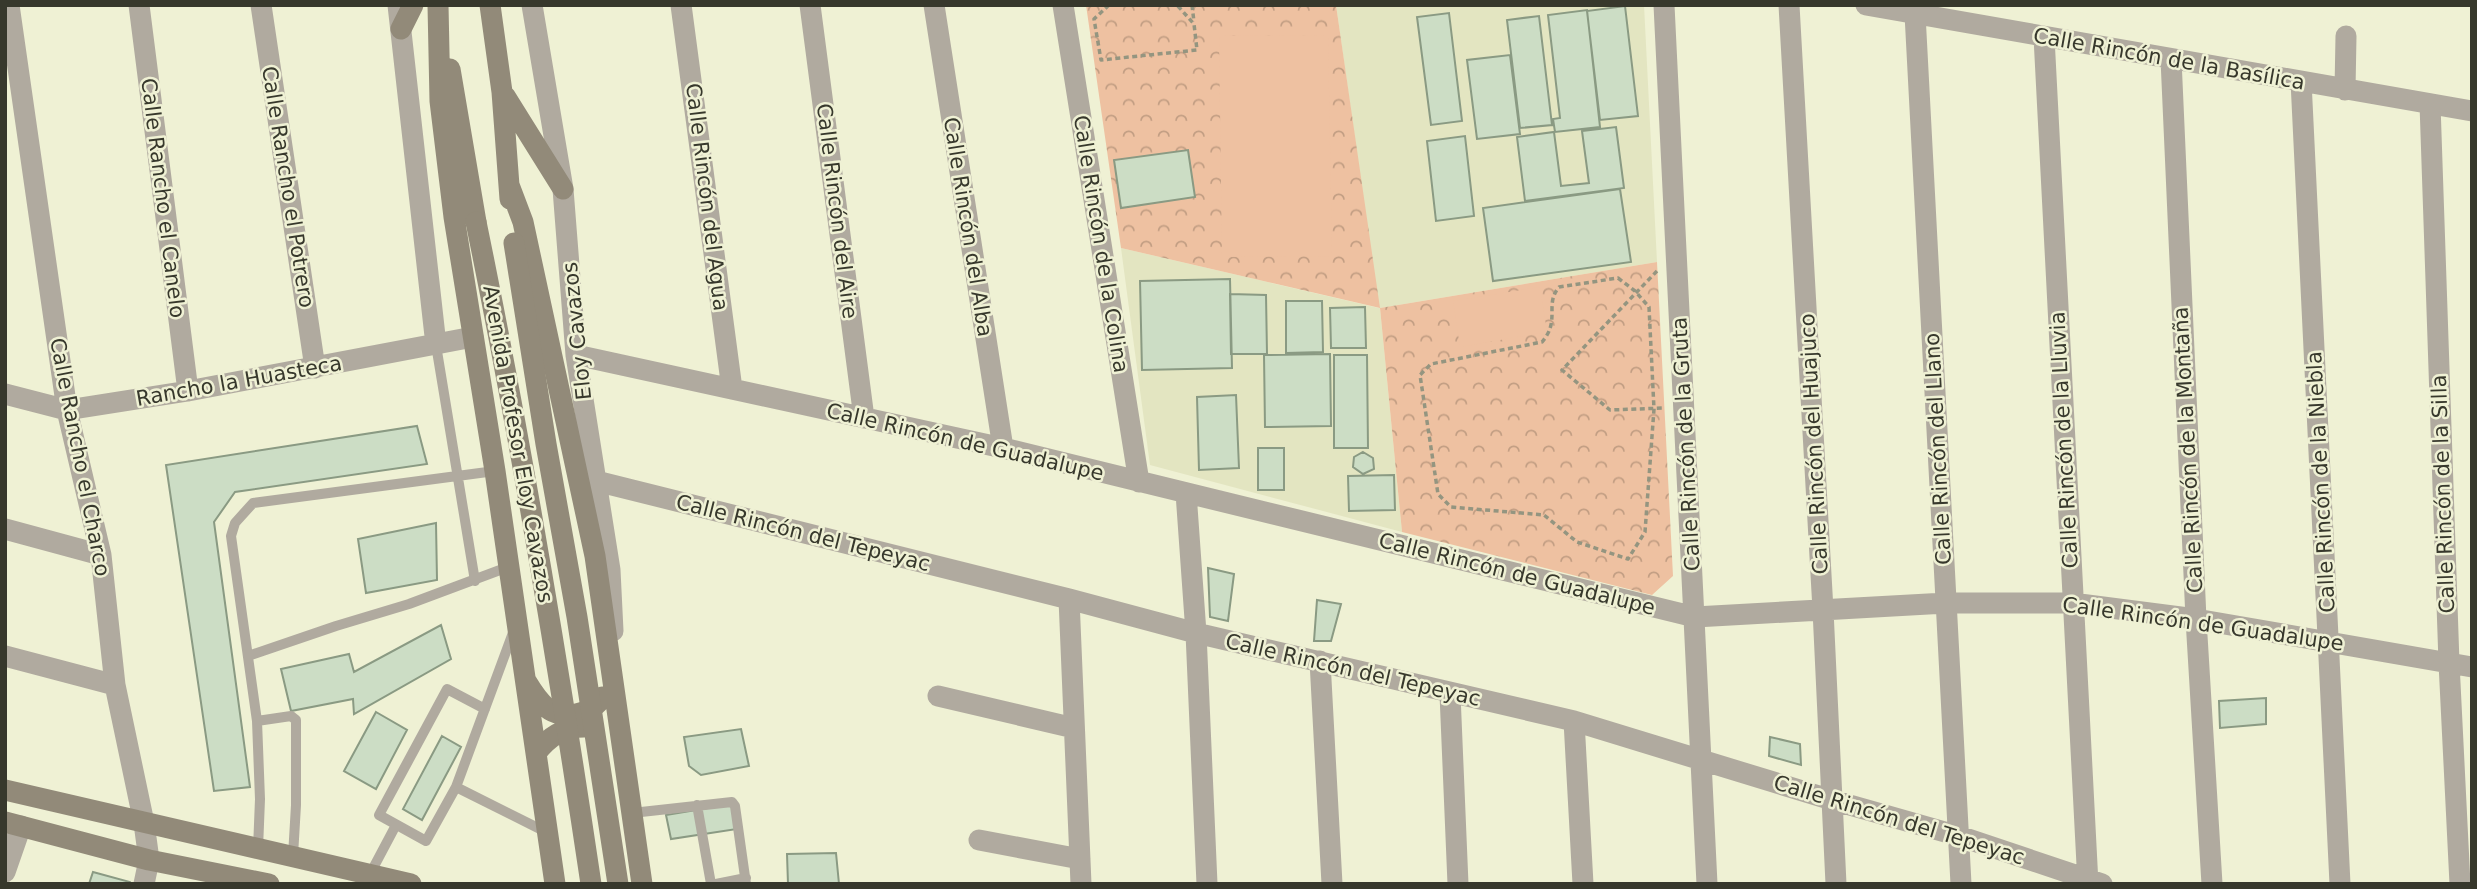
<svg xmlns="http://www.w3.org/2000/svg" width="2477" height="889" viewBox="0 0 2477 889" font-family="'DejaVu Sans',sans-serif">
	<defs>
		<pattern id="park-crowns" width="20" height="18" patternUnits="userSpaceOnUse" patternTransform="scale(1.75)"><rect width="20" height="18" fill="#eec1a1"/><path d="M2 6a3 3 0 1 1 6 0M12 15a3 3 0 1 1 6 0" fill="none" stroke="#c29e83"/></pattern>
	</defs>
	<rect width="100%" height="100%" fill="#eff1d4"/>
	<path fill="#e3e5c1" d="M1336,5H1644L1657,262L1380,308L1402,532L1150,465L1121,248L1379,308Z"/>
	<path fill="url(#park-crowns)" d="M1086,5H1336L1380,308L1657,262L1673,576L1652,595L1402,532L1380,308L1121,248Z"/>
	<path fill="#eec1a1" d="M1328,35L1332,256L1222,257L1219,36Z
		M1540,287L1547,332L1460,347L1453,301Z"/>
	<path fill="#ccddc5" stroke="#8a9a83" stroke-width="2" d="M1625,6L1638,116L1600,120L1587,11Z
		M1587,10L1600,127L1555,132L1553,119L1560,118L1548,15Z
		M1449,13L1462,121L1431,125L1417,17Z
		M1539,16L1552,125L1520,128L1507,20Z
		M1510,55L1520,134L1477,139L1467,60Z
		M1616,127L1624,188L1525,201L1517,137L1554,132L1561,186L1589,183L1582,131Z
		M1465,136L1474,216L1436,221L1427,141Z
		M1188,150L1195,197L1121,208L1114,160Z
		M1620,189L1631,262L1493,281L1483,208Z
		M1230,279L1232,368L1142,370L1140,281Z
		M1230,294L1266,295L1267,354H1231Z
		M1286,301H1322L1323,352L1286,353Z
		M1365,307L1366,348H1331L1330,308Z
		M1330,354L1331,426L1265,427L1264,355Z
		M1334,355H1367L1368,448H1334Z
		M1236,395L1239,468L1199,470L1197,397Z
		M417,426L427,464L235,492L214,522L250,787L214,791L166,465Z
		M1258,448H1284V490H1258Z
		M1363,452L1373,458L1374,469L1363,474L1353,467L1354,457Z
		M1394,475L1395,510L1349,511L1348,476Z
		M436,523L437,580L366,593L358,539Z
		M1208,568L1234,574L1228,621L1210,617Z
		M1317,600L1341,604L1331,641H1314Z
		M441,625L451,659L354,714L353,699L291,711L281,669L349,654L354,672Z
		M2266,698V724L2220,728L2219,701Z
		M376,712L407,730L376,789L344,771Z
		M741,729L749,766L701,775L689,766L684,737Z
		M442,736L461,747L422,820L403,809Z
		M1770,737L1800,744L1801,765L1769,756Z
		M732,804L737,829L671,839L666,815Z
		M836,853L839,884H788L787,854Z
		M93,872L130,882L131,884H89Z"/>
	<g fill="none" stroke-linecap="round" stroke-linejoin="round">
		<path stroke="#949580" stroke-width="3.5" stroke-dasharray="5 3.5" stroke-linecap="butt" d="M1109,5L1094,19L1101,60L1197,50L1194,24L1177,5
			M1192,5L1194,22
			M1657,271L1562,370L1610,410L1665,408
			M1618,278L1635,291L1649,307L1654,409L1645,532L1628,559L1577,542L1544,515L1451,507L1438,494L1420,375L1431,364L1542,342C1561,320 1544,305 1559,287Z"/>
		<path stroke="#b0aa9f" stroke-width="10" d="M436,345L475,581
			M514,630L456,787L548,833
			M248,656L336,626L409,604L508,567
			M257,721L291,716L296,720V805L293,856
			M456,787L426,841L379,815L447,689L485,709
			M697,805L711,884
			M632,813L732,802L735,806L746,884
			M258,849L260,799L257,721L231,536L235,523L253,503L495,471
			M370,874L396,825
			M716,884L746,878"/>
		<path stroke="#b0aa9f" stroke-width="21" d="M9,5L67,410L101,555L115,685L144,823L149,860L144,884
			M139,5L188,391
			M261,5L315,368
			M398,5L436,345
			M532,5L563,189L576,355L610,570L613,631
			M681,5L732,389
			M810,5L864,418
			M934,5L1003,448
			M1063,5L1139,482
			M1664,5L1707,884
			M1789,5L1823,610L1836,884
			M1866,5L2472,111
			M1915,14L1961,884
			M2044,37L2088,884
			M2171,59L2196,619L2212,884
			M2301,81L2340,884
			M2345,90L2346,36
			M2430,104L2449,663L2460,884
			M576,355L1003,448L1695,617L1946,603H2072L2196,619L2472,667
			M5,394L67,410L188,391L473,337
			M596,481L1069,599L1196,633L1574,721L1832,800L1959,836L2102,884
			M1186,493L1196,633L1207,884
			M5,529L101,555
			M1069,599L1081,884
			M5,656L115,685
			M1320,661L1332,884
			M1450,694L1458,884
			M938,696L1074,728
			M1574,721L1583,884
			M979,840L1080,859
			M5,872L21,826"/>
		<path stroke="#928a79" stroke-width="21" d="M438,5L440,101L454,217L495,471L555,884
			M490,5L502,92L510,199
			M401,29L413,5
			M450,69L476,222
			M505,96L563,189
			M509,185L523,222L595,556L642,884
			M526,681C532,691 538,701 547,708C563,721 593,714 602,697
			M536,753C549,737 563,727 584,727
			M5,790L411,884
			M5,822L149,860L269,884"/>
		<path stroke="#928a79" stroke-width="21" d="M476,222C521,441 558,662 591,884
			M514,243L546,444L577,617L618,884"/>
	</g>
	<g text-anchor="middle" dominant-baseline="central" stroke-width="5" stroke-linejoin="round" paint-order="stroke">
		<g font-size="21" fill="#37382c" stroke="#eff1d4">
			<text transform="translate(2169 59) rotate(10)">Calle Rincón de la Basílica</text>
			<text transform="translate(288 187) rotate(81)">Calle Rancho el Potrero</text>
			<text transform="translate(707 197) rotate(83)">Calle Rincón del Agua</text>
			<text transform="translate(163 198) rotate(83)">Calle Rancho el Canelo</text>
			<text transform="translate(837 211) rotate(83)">Calle Rincón del Aire</text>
			<text transform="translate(968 227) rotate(81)">Calle Rincón del Alba</text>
			<text transform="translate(1101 244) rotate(81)">Calle Rincón de la Colina</text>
			<text transform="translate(577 331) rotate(-96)">Eloy Cavazos</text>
			<text transform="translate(239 381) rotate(-10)">Rancho la Huasteca</text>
			<text transform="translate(2064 440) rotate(-93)">Calle Rincón de la Lluvia</text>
			<text transform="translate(965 442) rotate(13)">Calle Rincón de Guadalupe</text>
			<text transform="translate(518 444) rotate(80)">Avenida Profesor Eloy Cavazos</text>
			<text transform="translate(1686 444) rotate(-93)">Calle Rincón de la Gruta</text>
			<text transform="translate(1814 444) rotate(-93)">Calle Rincón del Huajuco</text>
			<text transform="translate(1938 449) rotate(-93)">Calle Rincón del Llano</text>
			<text transform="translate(2188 450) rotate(-93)">Calle Rincón de la Montaña</text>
			<text transform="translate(80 457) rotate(79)">Calle Rancho el Charco</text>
			<text transform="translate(2321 482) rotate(-93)">Calle Rincón de la Niebla</text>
			<text transform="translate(2443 494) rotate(-92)">Calle Rincón de la Silla</text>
			<text transform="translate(803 533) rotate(14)">Calle Rincón del Tepeyac</text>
			<text transform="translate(1517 574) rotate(14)">Calle Rincón de Guadalupe</text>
			<text transform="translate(2203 624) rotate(8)">Calle Rincón de Guadalupe</text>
			<text transform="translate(1353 670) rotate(13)">Calle Rincón del Tepeyac</text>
			<text transform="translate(1899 820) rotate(17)">Calle Rincón del Tepeyac</text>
		</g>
	</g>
	<rect width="2477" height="889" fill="none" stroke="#37382c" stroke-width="14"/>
</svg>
